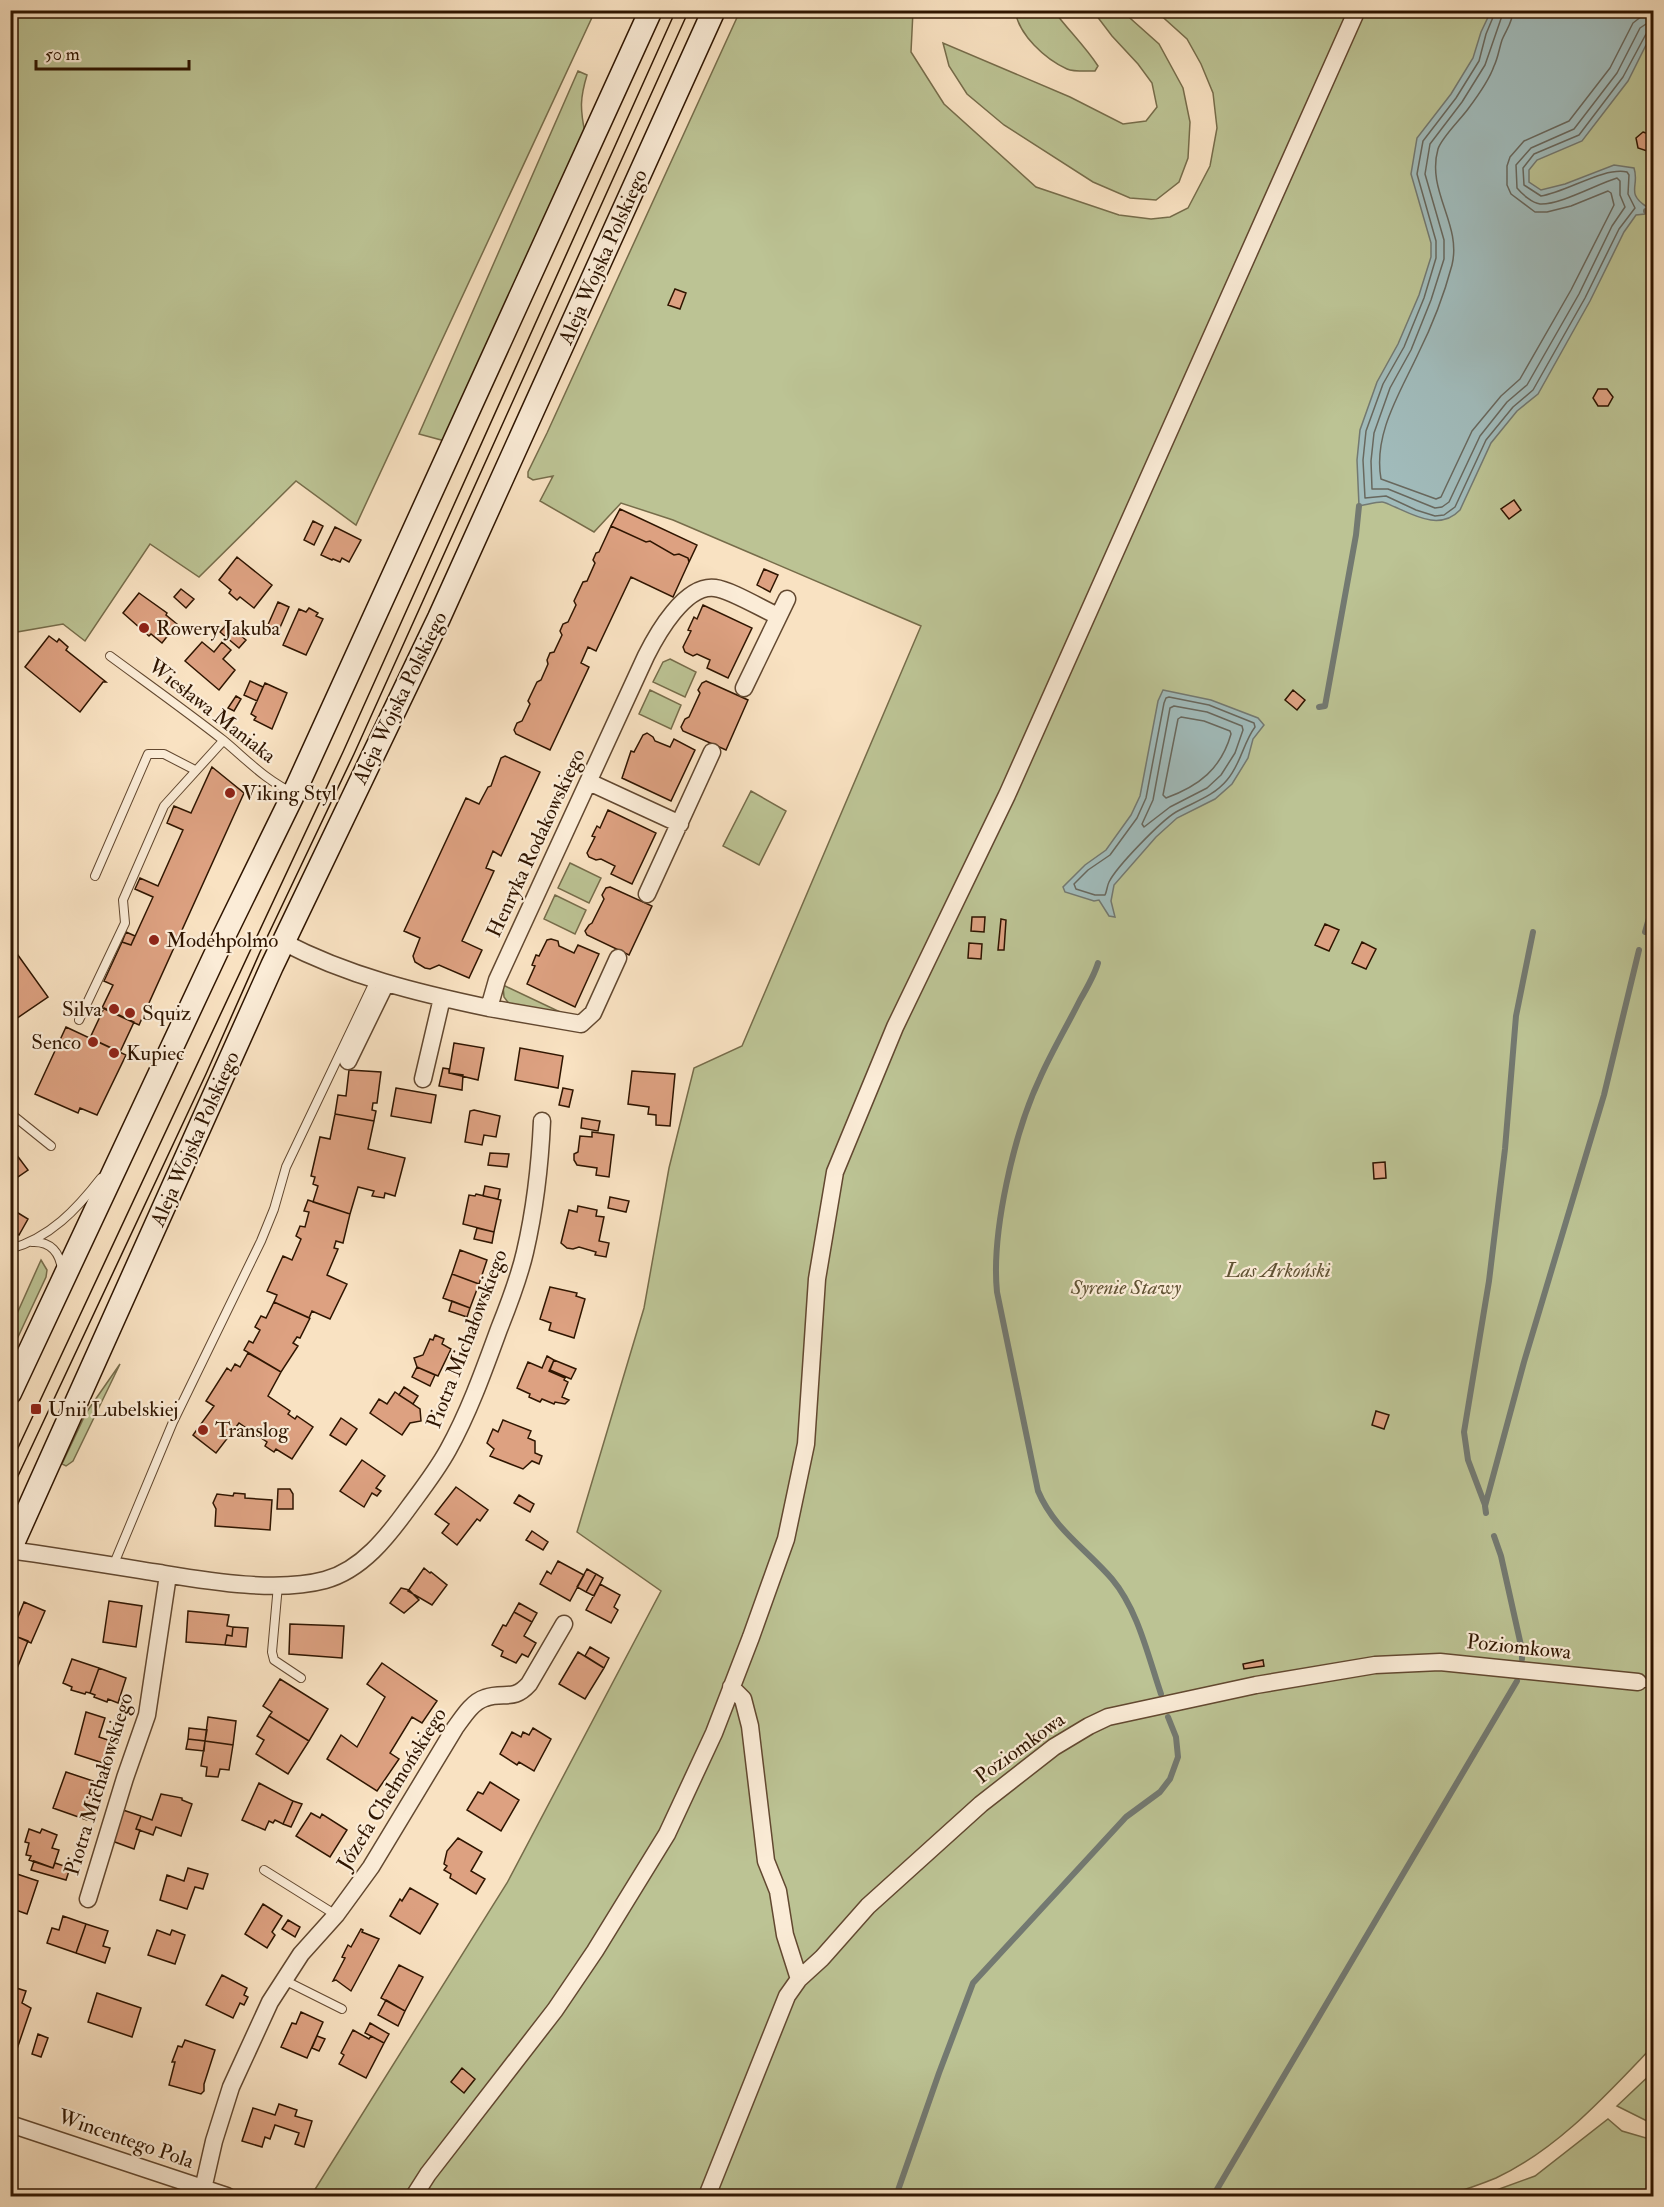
<svg xmlns="http://www.w3.org/2000/svg" width="1664" height="2207" viewBox="0 0 1664 2207" font-family="'IM FELL Double Pica',serif">
	<rect width="100%" height="100%" fill="#f9e2c2"/>
	<filter id="stains"><feTurbulence type="fractalNoise" baseFrequency=".00333" numOctaves="4"/><feColorMatrix values="0 0 0 0 .2 0 0 0 0 .09 0 0 0 0 .02 0 0 0 .5 -.17"/></filter>
	<radialGradient id="worn" r=".72"><stop offset=".6" stop-color="#630" stop-opacity="0"/><stop offset="1" stop-color="#630" stop-opacity=".3"/></radialGradient>
	<path fill="#bcc394" stroke="#766c4a" stroke-width="1.5" d="M10,11H595L356,525L296,481L199,577L150,544L85,641L63,624L11,633Z
		M740,11H913L911,52L944,104L1036,187L1119,215L1151,219L1170,217L1188,208L1210,166L1217,128L1213,93L1201,64L1187,39L1156,11H1653V2046C1606,2095 1558,2149 1496,2178C1479,2185 1461,2191 1444,2196H324L314,2191L507,1883L661,1591L577,1532L644,1308L669,1168L694,1068L742,1046L921,626L673,520L621,503L594,532L540,501L553,476L533,480L528,477V472L547,433Z
		M1015,11H1054C1068,30 1085,46 1098,66L1095,71C1086,71 1074,72 1067,69C1045,59 1019,35 1015,11Z
		M1093,11H1122L1159,44L1183,88L1190,122L1188,158L1179,182L1156,200L1130,198L1093,182L1004,125L967,94L949,66L943,43L1070,97L1123,124L1146,121L1157,107L1152,83L1138,64L1112,36Z
		M578,71L587,75C580,98 580,109 585,133L445,441L419,434Z
		M670,659L696,672L685,697L653,682L663,662Z
		M650,690L681,705L671,729L639,714Z
		M751,791L786,811L759,865L723,846Z
		M570,863L601,878L589,903L558,888Z
		M555,895L586,910L575,934L544,919Z
		M503,985L560,1012L566,1014L510,1005L504,997Z
		M41,1260L47,1270L46,1277L11,1352V1327Z
		M120,1364L73,1461L66,1466L62,1464L86,1413Z
		M1653,2072V2124L1617,2106Z
		M1608,2119L1622,2131L1653,2140V2196H1480L1535,2176Z"/>
	<path fill="#a1bcbc" stroke="#737971" stroke-width="1.5" d="M1491,11H1653V31L1628,81L1582,141L1537,160L1529,170V182L1541,190L1565,184L1614,165L1634,168C1640,186 1625,193 1647,207L1645,214L1636,215L1624,232L1590,301L1538,394L1517,411L1491,443L1460,510C1441,530 1417,517 1395,507C1391,506 1386,502 1382,502C1375,502 1366,505 1359,506L1357,460L1360,430L1377,382L1398,344L1419,295L1431,257V243L1411,174L1417,138L1451,94L1473,58L1481,32Z
		M1163,690L1211,700L1258,718L1264,725L1253,739L1248,758L1232,784L1215,799L1177,818L1156,837L1114,885L1111,901L1115,917L1109,916L1099,900L1094,901L1065,892L1063,887L1085,865L1106,850L1131,815L1140,796L1158,701Z"/>
	<g fill="none" stroke-linecap="round" stroke-linejoin="round">
		<path stroke="#68685e" stroke-width="1.5" d="M1496,10L1486,34L1479,61L1456,98L1423,141L1417,174L1436,241V258L1424,298L1404,347L1383,384L1366,431L1363,460L1365,498L1386,496L1416,510L1435,516L1444,515L1455,507L1486,440L1513,407L1533,390L1585,298L1619,229L1635,208L1628,194L1629,175L1627,172C1603,167 1567,192 1541,196L1524,185L1523,168L1534,154L1579,135L1623,77L1646,34L1654,30
			M1504,10L1485,65L1462,102L1430,144L1425,174L1444,240V259L1431,300L1411,350L1390,388L1374,433L1371,461L1372,489H1388L1435,508L1442,507L1449,502L1480,436L1507,402L1527,385L1579,294L1612,226L1625,207L1620,195V181L1617,178C1597,184 1560,205 1540,204C1532,203 1522,194 1517,188L1516,165L1531,148L1574,129L1617,73L1640,28L1646,24L1654,23
			M1513,10C1513,22 1506,30 1502,40C1499,49 1498,58 1494,66C1489,81 1477,97 1468,109C1460,120 1442,137 1438,149C1426,191 1462,224 1452,265C1444,295 1432,326 1418,354C1400,393 1373,434 1381,479L1436,499L1441,497L1472,431L1501,396L1520,379L1571,290L1614,205L1611,193L1608,191L1571,206L1547,212H1535L1511,194L1507,185V166L1510,157L1524,141L1569,121L1610,68L1633,23L1642,16L1654,14
			M1169,697L1209,705L1254,723L1255,727C1243,743 1241,764 1227,780C1214,796 1194,802 1176,812C1161,821 1117,866 1109,882C1107,886 1107,891 1105,895H1095L1076,889L1074,884L1088,870L1110,855L1137,818L1146,798L1164,703L1166,698Z
			M1174,706L1207,712L1242,726L1243,730L1235,753L1221,775L1207,788L1170,807L1144,827L1142,824L1153,800L1170,708Z
			M1181,717L1204,721L1230,731L1231,734C1221,769 1199,786 1166,798L1163,795L1178,719Z"/>
		<path stroke="#737971" stroke-width="6" d="M1646,211H1654
			M1319,707L1325,706L1356,535L1359,506
			M1645,932L1654,901
			M1098,963C1094,976 1087,988 1080,1000C1067,1026 1052,1051 1040,1078C1014,1133 991,1233 997,1292L1038,1491C1054,1529 1086,1549 1112,1579C1138,1610 1148,1656 1161,1694
			M1485,1505L1468,1460L1464,1432L1489,1281L1505,1149L1516,1016L1533,932
			M1486,1513L1485,1506L1524,1362L1604,1095L1639,950
			M1494,1536L1501,1556L1522,1650V1659
			M896,2196L939,2073L973,1983L1126,1817L1160,1792L1170,1779L1178,1757L1176,1737L1168,1717
			M1213,2196L1517,1681"/>
	</g>
	<path fill="#dda181" stroke="#2f1500" stroke-width="1.5" d="M1643,132L1652,135L1654,145L1647,151L1638,148L1636,138Z
		M675,289L686,293L680,309L668,305Z
		M1598,389H1607L1613,397L1608,406H1598L1593,398Z
		M1514,500L1521,510L1509,519L1501,509Z
		M620,509L697,545L689,562L688,558L679,554L674,555L650,541L646,542L611,526Z
		M313,521L323,526L314,545L304,540Z
		M611,526L646,542L650,541L674,555L679,554L688,558L689,562L673,597L631,577L596,651L588,647L581,663L589,667L550,750L516,734L514,730L517,723L522,721L530,704L528,701L537,682L541,680L548,664L547,660L550,653L554,652L562,635L560,631L563,624L568,622L576,605L574,601L583,582L587,581L595,563L593,560L596,553L599,552Z
		M335,527L361,540L349,562L342,558L340,562L333,559L332,560L321,555Z
		M237,557L272,585L254,608L240,597L237,600L229,593L231,590L219,580Z
		M764,569L778,575L770,592L757,585Z
		M181,589L194,599L186,608L174,597Z
		M139,593L167,613L166,615L177,624L162,643L151,634L149,636L123,613Z
		M278,602L289,607L278,632L267,627Z
		M703,605L752,628L728,678L707,668L710,660L697,654L693,656L685,652L683,647L691,631L688,630L694,617L697,619Z
		M309,608L318,613L316,616L323,619L306,655L283,645L299,609L306,612Z
		M227,624L246,640L239,648L220,632Z
		M49,636L57,642L59,639L68,647L66,650L106,682H103L80,712L25,667Z
		M202,642L214,652L222,642L231,650L223,659L235,670L219,690L185,661Z
		M250,681L263,687L257,701L244,695Z
		M706,681L748,700L726,750L683,731L681,727L685,719L689,717L700,693L698,690L702,683Z
		M265,683L287,693L272,729L254,720L256,717L251,714Z
		M1293,690L1305,700L1297,710L1285,700Z
		M236,696L241,699L234,711L228,708Z
		M647,733L653,737L655,741L670,747L674,739L695,750L671,801L622,778L631,751L634,752L643,735Z
		M505,756L540,772L501,856L493,851L486,868L494,871L462,941L482,950L469,978L439,965L430,969L425,968L415,962L413,956L420,938L404,931L466,798L479,804L488,787L491,786L501,758Z
		M212,767L244,793L139,1025L102,1008L113,985L104,981L122,942L131,945L153,897L135,889L140,878L158,886L183,830L167,823L174,806L191,813Z
		M608,810L656,833L632,884L611,874L615,866L601,859L596,860L589,857L587,853L595,837L592,836L597,826L600,828Z
		M610,887L652,906L629,955L587,935L585,931L589,925L592,923L604,899L602,895L606,888Z
		M972,917H985L984,932L971,931Z
		M1001,919L1006,920L1004,950H998Z
		M1325,924L1339,930L1329,951L1315,945Z
		M126,932L135,936L131,945L122,942Z
		M551,939L558,941L559,946L574,953L578,945L599,954L575,1007L527,984L535,966L532,965L536,955L539,956L547,940Z
		M1362,942L1376,949L1366,969L1352,963Z
		M969,943L982,944L981,959L968,958Z
		M10,944L48,997L10,1023Z
		M104,1008L134,1022L120,1052L90,1038Z
		M66,1027L126,1055L97,1115L80,1108L78,1113L35,1094Z
		M454,1043L484,1048L478,1080L449,1073Z
		M520,1048L563,1056L558,1088L515,1080Z
		M443,1068L449,1069V1073L463,1075L462,1090L439,1086Z
		M349,1070L381,1072L377,1103H373L372,1110L376,1111L374,1121L335,1114L338,1095L346,1096Z
		M632,1071L675,1074L670,1126L656,1125V1115L648,1114L649,1107L628,1104Z
		M396,1088L436,1095L431,1123L391,1116Z
		M563,1088L573,1090L569,1107L559,1105Z
		M474,1110L500,1116L496,1137L484,1135L482,1145L465,1142L470,1111Z
		M335,1114L374,1121L368,1149L405,1158L395,1196L385,1193L384,1198L372,1196L374,1191L358,1187L350,1214L313,1202L318,1186L313,1184L315,1177L311,1176L320,1137L330,1139Z
		M582,1118L600,1121L598,1131L581,1128Z
		M592,1132L614,1135L609,1177L596,1175L597,1168L577,1165L574,1160V1154L578,1152L580,1136L592,1137Z
		M10,1146L28,1170L12,1181L10,1179Z
		M490,1153L509,1154L507,1167L488,1165Z
		M1385,1162L1386,1178L1374,1179L1373,1163Z
		M485,1186L500,1189L498,1199L483,1196Z
		M476,1194L501,1200L494,1232L463,1224L469,1195L475,1196Z
		M610,1197L629,1201L626,1212L608,1208Z
		M308,1200L350,1214L343,1243L336,1241L334,1248L338,1249L327,1275L347,1284L330,1319L312,1311L309,1318L274,1302L277,1295L267,1291L283,1256L292,1260L301,1239L296,1236L300,1226L305,1227L309,1212L304,1211Z
		M578,1206L597,1210L596,1216L604,1217L599,1241L609,1243L606,1257L595,1255L596,1252L579,1247L573,1249L567,1248L561,1243L569,1210L577,1212Z
		M10,1208L28,1219L19,1235L10,1230Z
		M477,1228L494,1232L492,1243L474,1239Z
		M460,1250L487,1260L479,1284L452,1274Z
		M452,1274L479,1284L470,1308L443,1298Z
		M550,1287L577,1293L576,1296L585,1299L574,1338L549,1330L551,1323L540,1319Z
		M452,1301L470,1308L467,1317L449,1311Z
		M274,1302L310,1318L300,1338L297,1337L293,1343L298,1346L281,1372L244,1350L249,1341L253,1343L260,1330L255,1327L261,1316L266,1318Z
		M435,1335L444,1339L442,1344L451,1349L438,1376L417,1367L414,1358L423,1355L430,1339L433,1340Z
		M248,1353L281,1372L268,1396L290,1411L288,1414L295,1419L297,1416L313,1427L292,1459L276,1449L274,1452L265,1446L267,1442L239,1423L216,1453L193,1435L214,1406L206,1401L227,1368L231,1371L235,1364L240,1367Z
		M547,1356L554,1360L549,1371L565,1378L564,1380L568,1382L562,1397L569,1400L565,1404L555,1402L554,1404L542,1399L540,1402L529,1397L530,1394L517,1388L528,1362L542,1368Z
		M554,1360L576,1369L571,1379L550,1370Z
		M417,1367L435,1375L430,1386L412,1377Z
		M404,1387L418,1396L413,1404L399,1395Z
		M395,1392L420,1409L421,1421L410,1423L402,1435L370,1413L379,1399L387,1404Z
		M1376,1411L1389,1415L1384,1429L1372,1425Z
		M341,1418L357,1429L346,1445L330,1435Z
		M503,1420L531,1431L528,1438L535,1441V1453L542,1456L539,1464L532,1461L523,1469L490,1456L494,1449L487,1443L493,1429L498,1432Z
		M362,1460L385,1476L376,1488L381,1491L377,1496L372,1493L364,1507L340,1491Z
		M456,1487L488,1510L480,1521L477,1519L457,1545L442,1533L449,1524L435,1514Z
		M278,1489H290L293,1494V1509H277Z
		M234,1493L245,1494V1498L272,1500L270,1530L215,1526L216,1509L213,1503L217,1494L233,1496Z
		M519,1495L534,1504L530,1512L514,1503Z
		M532,1531L548,1542L543,1550L526,1540Z
		M558,1561L584,1575L570,1601L540,1584L547,1571L551,1574Z
		M424,1568L430,1573L431,1572L447,1585L432,1605L408,1591Z
		M587,1569L596,1574L586,1592L577,1587Z
		M596,1574L603,1578L594,1596L586,1592Z
		M600,1584L620,1595L614,1607L618,1610L611,1623L586,1610Z
		M401,1588L409,1590L419,1600L404,1613L390,1603Z
		M109,1601L142,1606L136,1647L103,1642Z
		M24,1602L45,1611L31,1643L11,1634Z
		M519,1603L537,1613L532,1622L514,1612Z
		M188,1611L229,1615L227,1626L233,1627L232,1636L227,1635L225,1645L186,1642Z
		M514,1612L532,1622L524,1636L536,1643L528,1657L522,1654L516,1663L501,1656L503,1651L492,1645L503,1625L506,1626Z
		M290,1624L344,1626L342,1658L289,1654Z
		M233,1627L248,1628L246,1647L225,1645L227,1635L232,1636Z
		M10,1634L28,1641L10,1686Z
		M590,1647L609,1658L604,1668L585,1656Z
		M578,1652L604,1668L585,1699L559,1684Z
		M72,1659L99,1668L90,1693L86,1692L85,1694L71,1690L72,1687L63,1683Z
		M1263,1660L1264,1666L1244,1669L1243,1664Z
		M382,1663L437,1701L422,1723L412,1717L390,1753L399,1759L377,1791L327,1759L341,1735L357,1747L385,1697L367,1684Z
		M99,1668L126,1678L118,1703L108,1699L107,1702L94,1697L95,1695L90,1693Z
		M280,1679L328,1709L309,1741L269,1716L272,1712L263,1706Z
		M86,1712L105,1718L99,1737L114,1742L106,1764L75,1754Z
		M269,1716L309,1741L288,1774L256,1754L264,1740L257,1736Z
		M208,1717L236,1721L233,1745L205,1741Z
		M189,1728L207,1730L205,1741L188,1739Z
		M533,1728L551,1739L534,1771L519,1762L517,1765L500,1754L512,1732L521,1737L523,1732L529,1735Z
		M188,1739L205,1741L204,1751L186,1749Z
		M205,1741L233,1745L229,1770L220,1769L218,1777L206,1776L207,1767L201,1766Z
		M66,1772L93,1781L89,1794L95,1796L87,1820L53,1808Z
		M490,1782L519,1800L501,1831L467,1810L478,1792L483,1794Z
		M259,1783L293,1801L283,1824L275,1820L273,1823L269,1821L265,1830L242,1820Z
		M161,1794L182,1798V1800L192,1804L181,1836L156,1827L153,1835L136,1829L141,1816L152,1820Z
		M293,1801L302,1804L291,1827L283,1824Z
		M123,1810L141,1816L136,1829L140,1830L134,1849L112,1841Z
		M311,1813L320,1818L322,1814L347,1830L330,1857L296,1836Z
		M29,1829L40,1833L42,1829L57,1835L52,1848L59,1850L53,1868L29,1860L31,1856L26,1855L29,1843L25,1842Z
		M458,1838L482,1852L471,1871L485,1879L476,1894L450,1878L451,1874L444,1870L447,1866L444,1864L447,1851Z
		M34,1861L53,1868L55,1863L70,1868L66,1880L31,1870Z
		M188,1868L208,1874L203,1889L195,1887L187,1909L160,1900L167,1875L184,1881Z
		M14,1873L38,1881L27,1914L10,1908V1883Z
		M410,1888L438,1904L420,1934L390,1916L400,1899L402,1901Z
		M263,1904L282,1916L272,1932L275,1935L267,1948L245,1934Z
		M63,1916L86,1924L76,1953L47,1943L52,1928L59,1930Z
		M288,1920L300,1927L295,1937L282,1929Z
		M86,1924L108,1931L103,1946L110,1948L105,1963L76,1953Z
		M361,1929L363,1930L362,1932L379,1939L351,1991L336,1980L333,1981L345,1958L342,1957L348,1945L351,1947Z
		M157,1930L170,1935L172,1930L185,1935L175,1964L148,1955Z
		M399,1965L423,1977L405,2011L381,1998Z
		M222,1975L247,1988L244,1995L248,1997L244,2005L240,2003L233,2018L206,2005Z
		M10,1986L26,1991L22,2003L31,2008L17,2049L10,2046Z
		M97,1993L141,2008L132,2037L88,2022Z
		M386,2000L405,2011L398,2026L378,2015Z
		M301,2012L323,2022L307,2058L281,2047L292,2023L296,2024Z
		M370,2023L389,2034L384,2043L365,2033Z
		M353,2030L369,2039L371,2036L384,2043L366,2078L339,2064L344,2055L341,2053Z
		M38,2034L48,2038L41,2057L32,2054Z
		M317,2036L325,2039L319,2051L312,2048Z
		M185,2040L215,2050L204,2084V2091L201,2094L169,2085L175,2062H172L178,2046L182,2047Z
		M462,2068L475,2079L464,2093L451,2082Z
		M279,2104L297,2110L295,2116L312,2121L304,2147L295,2144L299,2133L275,2125L270,2139L265,2137L262,2147L242,2141L253,2108L275,2115Z"/>
	<g fill="none" stroke-linecap="round" stroke-linejoin="round">
		<g stroke="#624830" stroke-width="10">
			<path id="lane" d="M110,656C148,684 186,711 223,740C245,758 267,782 294,793
				M95,876L148,754H164L195,770
				M79,1020L125,923L123,900L164,806L223,741
				M10,1113L51,1146
				M32,1242C51,1241 60,1253 62,1270
				M10,1249C50,1238 77,1209 101,1178
				M113,1566L173,1422L261,1241L274,1209L286,1167L375,980
				M278,1585L272,1652L274,1660L301,1678
				M1638,1682L1654,1684
				M264,1870L336,1915
				M284,1980L342,2009"/>
		</g>
		<g stroke="#624830" stroke-width="19">
			<path id="street" d="M744,688L787,599
				M589,782L680,824
				M647,894L712,752
				M283,942C348,976 418,993 489,1008L497,980L646,656C657,634 685,584 715,588C731,590 762,609 778,616
				M489,1008L581,1024L593,1013L618,958
				M348,1061L386,983
				M423,1079L442,998
				M10,1550C60,1557 109,1565 159,1573C208,1581 277,1593 325,1580C362,1570 388,1536 409,1507C423,1488 437,1470 448,1450C469,1412 484,1370 499,1329C509,1304 519,1278 525,1252C535,1209 540,1165 542,1121
				M731,1687L743,1699L750,1726L766,1861L778,1891L785,1935L799,1979
				M88,1899L125,1778L147,1715L168,1575
				M10,2124L227,2196
				M203,2189L214,2141L231,2087L270,2002L301,1954L336,1915L371,1867L455,1728C463,1717 472,1702 485,1698C504,1691 513,1702 529,1684L564,1624
				M414,2196L428,2174L555,2010L595,1951L667,1834L714,1733L751,1637L786,1539L806,1444L817,1279L835,1172L895,1027L1007,795L1357,10
				M707,2196L787,1996L799,1979L822,1958L868,1906L981,1804L1054,1747L1089,1726L1108,1717L1256,1685L1375,1665L1440,1662L1638,1682"/>
		</g>
		<g stroke="#2f1500" stroke-width="25">
			<path id="secondary" d="M10,1393L225,934L294,793L651,10
				M10,1550L272,966L439,618L714,10"/>
		</g>
		<use href="#lane" stroke="#fbecd7" stroke-width="8"/>
		<use href="#street" stroke="#fbecd7" stroke-width="16"/>
		<use href="#secondary" stroke="#fbecd7" stroke-width="22"/>
		<path stroke="#2f1500" stroke-width="1.5" d="M10,1465L343,752L676,10
			M10,1493L206,1074L260,952L354,754L689,10"/>
	</g>
	<g fill="#8f2418" stroke="#fbecd7" stroke-width="2">
		<circle cx="144" cy="628" r="6"/>
		<circle cx="230" cy="793" r="6"/>
		<circle cx="154" cy="940" r="6"/>
		<circle cx="114" cy="1009" r="6"/>
		<circle cx="130" cy="1013" r="6"/>
		<circle cx="93" cy="1042" r="6"/>
		<circle cx="114" cy="1053" r="6"/>
		<rect x="30" y="1403" width="12" height="12" rx="3"/>
		<circle cx="203" cy="1430" r="6"/>
	</g>
	<g text-anchor="middle" dominant-baseline="central" stroke-width="4.5" stroke-linejoin="round" paint-order="stroke">
		<g font-size="21" fill="#2f1500" stroke="#fbecd7">
			<text transform="translate(603 257) rotate(-66)">Aleja Wojska Polskiego</text>
			<text transform="translate(400 698) rotate(-64)">Aleja Wojska Polskiego</text>
			<text transform="translate(212 711) rotate(38)">Wiesława Maniaka</text>
			<text transform="translate(536 843) rotate(-65)">Henryka Rodakowskiego</text>
			<text transform="translate(195 1139) rotate(-66)">Aleja Wojska Polskiego</text>
			<text transform="translate(467 1339) rotate(-69)">Piotra Michałowskiego</text>
			<text transform="translate(1519 1647) rotate(6)">Poziomkowa</text>
			<text transform="translate(1020 1748) rotate(-36)">Poziomkowa</text>
			<text transform="translate(99 1784) rotate(-73)">Piotra Michałowskiego</text>
			<text transform="translate(392 1789) rotate(-58)">Józefa Chełmońskiego</text>
			<text transform="translate(126 2139) rotate(19)">Wincentego Pola</text>
		</g>
		<g font-size="21" fill="#2f1500" stroke="#fbecd7" text-anchor="start">
			<text x="156" y="628">Rowery Jakuba</text>
			<text x="242" y="793">Viking Styl</text>
			<text x="166" y="940">Modehpolmo</text>
			<text x="102" y="1009" text-anchor="end">Silva</text>
			<text x="142" y="1013">Squiz</text>
			<text x="81" y="1042" text-anchor="end">Senco</text>
			<text x="126" y="1053">Kupiec</text>
			<text x="48" y="1409">Unii Lubelskiej</text>
			<text x="215" y="1430">Translog</text>
		</g>
		<g font-size="21" font-style="italic" fill="#605234" stroke="#fbecd7">
			<text x="1278" y="1270">Las Arkoński</text>
			<text x="1126" y="1287">Syrenie Stawy</text>
		</g>
	</g>
	<rect width="1664" height="2207" fill="none" stroke="#f9e2c2" stroke-width="36"/>
	<rect x="12" y="12" width="1640" height="2183" fill="none" stroke="#2f1500" stroke-width="3"/>
	<rect x="18" y="18" width="1628" height="2171" fill="none" stroke="#2f1500" stroke-width="1.5"/>
	<path d="M36 60v9h153v-9" fill="none" stroke="#2f1500" stroke-width="3"/>
	<text x="45" y="60" font-size="18" fill="#2f1500" stroke="#fbecd7" stroke-width="4.5" paint-order="stroke">50 m</text>
	<rect width="100%" height="100%" filter="url(#stains)"/>
	<rect width="100%" height="100%" fill="url(#worn)"/>
</svg>
